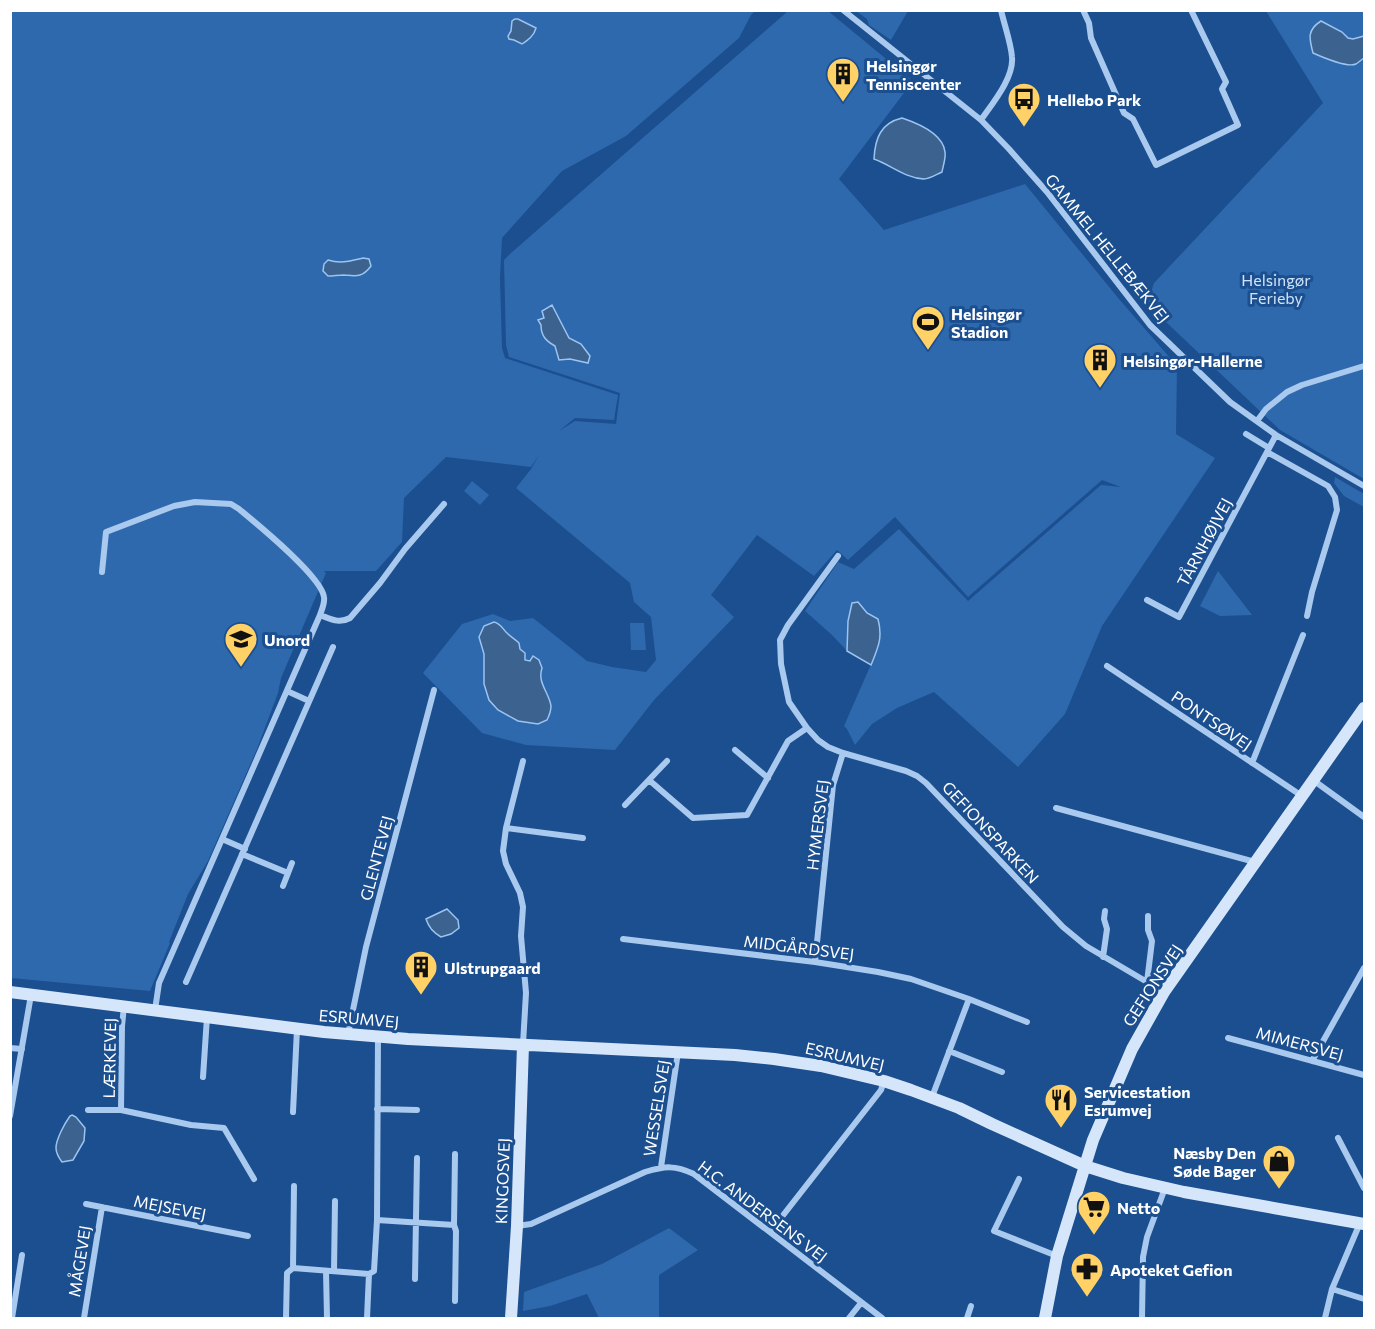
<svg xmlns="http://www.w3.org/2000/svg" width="1375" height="1329" viewBox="0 0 1375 1329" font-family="Commissioner,sans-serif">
	<rect width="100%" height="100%" fill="#1b4f8f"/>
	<path fill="#2e69ad" d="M10,11H755L751,15L739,38L626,136L562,171L502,238L500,278L502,348L505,358L618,395L614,420L575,418L559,431L575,421L616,424L620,393L509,357L506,345L504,260L511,253L788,11H828L913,81L839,179L884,230L1025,184L1119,299L1177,366L1176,434L1215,458L1102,626L1065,714L1018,767L934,692L897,708L872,724L855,745L847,729L844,726L879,646L867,613L858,602L848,621L847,651L832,635L805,611L838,562L854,569L899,529L968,601L1101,485L1121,487L1102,480L968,597L895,517L848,560L837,550L814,576L757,535L711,595L734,617L654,700L615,750L526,745L482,733L423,673L462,624L493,614L510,621L533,618L587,661L612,667L646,672L656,660L651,617L634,602L630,583L516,488L531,469L539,455L531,467L446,457L404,498L402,542L376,571H324L326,573L281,678L278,693L257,749L208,861L188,894L169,942L170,943L150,991L11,978Z
		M856,11H908L891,40L869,25L867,19Z
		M1266,11H1364V36L1353,39L1348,38L1342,32L1325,59L1337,62L1364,58V56V479L1280,430L1147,304L1154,283L1323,103Z
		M1335,477L1364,494V507L1344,496L1334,483Z
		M472,481L489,495L480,505L464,491Z
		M1218,571L1252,615L1220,616L1200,606Z
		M630,623H644L646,650H631Z
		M669,1228L698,1250L659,1275V1318H599L587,1294L550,1306L523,1311L524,1292L602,1264Z"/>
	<path fill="#3c6290" stroke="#9cc4f0" stroke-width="1.5" d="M515,19H518L536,28C534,36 528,40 522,44L514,40L509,39L508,36L511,31L512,21Z
		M1321,21L1342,32L1348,38L1353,39L1364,36V58C1361,60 1359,62 1356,64C1347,68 1322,57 1313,53C1309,38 1307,30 1321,21Z
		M902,118C917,123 943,134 945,152C946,158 943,166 942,172C937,174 930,179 924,179C905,178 891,165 874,159C875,138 881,123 902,118Z
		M363,258L369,259L371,266C362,278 356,276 344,275C339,275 333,276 328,276L323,271L324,264L328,260C341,264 350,261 363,258Z
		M552,305L569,338L581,344L590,356L588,363L570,359L559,360L555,346C546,341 541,336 541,325L538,320L544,318L542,311Z
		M858,602L867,613L878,619C883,638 878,648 871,665L847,651L848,621L852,603Z
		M494,622C502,624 502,629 508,634C511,637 515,639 519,643L520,649L525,653V660L530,661L533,656L539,660L542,668C537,683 549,692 551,706C551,711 549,716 547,720L538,724L518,721L498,710L489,700L484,684V654L479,637L484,626Z
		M447,909L458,920L459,928L451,934L441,937C433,932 429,928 426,919Z
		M72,1115L76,1117L85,1128L84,1141L73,1160L62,1162C59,1158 56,1153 56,1148C56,1139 65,1123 70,1116Z"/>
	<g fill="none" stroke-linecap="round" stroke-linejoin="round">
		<path stroke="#a9c9ee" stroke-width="6" d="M843,10L981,120L1009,149L1047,192L1150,325L1230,402L1276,435L1364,486
			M1083,10L1089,23L1091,38L1124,113L1133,119L1156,165L1238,125L1222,89L1226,82L1191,10
			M981,120C992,104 1014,78 1012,57C1011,43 1004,24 1001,10
			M1257,421L1266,409L1287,392L1302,385L1364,366
			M1246,434L1269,448
			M1267,452L1328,486L1335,497L1337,510L1312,592L1307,616
			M838,556L788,625L780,640L781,664L789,702L807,728L818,740L828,747L843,753L906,771L917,776L926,783L1063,927L1086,946L1164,992
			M102,572L106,532L174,506L195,502L231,504L239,509C257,524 321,576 324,597C325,603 322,609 320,615L159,983L155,1010
			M1147,600L1179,617L1276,435
			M320,615C331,619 339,624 350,618L380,583L405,549L444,504
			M1107,666L1302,796
			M287,691L309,701
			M735,750L768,778
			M1252,763L1303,635
			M649,780L693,818L747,815L788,741L807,728
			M1313,780L1364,817
			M625,805L667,761
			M1056,808L1255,862
			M506,828L583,838
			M222,839L245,849
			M242,854L288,873
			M283,886L292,863
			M623,939L815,962L878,972L911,979L969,999L1027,1022
			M1103,957L1107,929L1104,919L1105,911
			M815,962L833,785L843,753
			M186,982L333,647
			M1147,982L1152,941L1148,930V916
			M348,1034L366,947L434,690
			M1228,1038L1364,1075
			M523,1044L526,993L521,936L523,907L520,893L506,864L503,851L506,828L523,761
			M10,1048L22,1049
			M949,1051L1002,1072
			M1312,1061L1364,968
			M203,1077L207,1017
			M932,1097L969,999
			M377,1109L417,1110
			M88,1110H121L191,1125L224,1128L254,1179
			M121,1110L122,1026L124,1006
			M293,1112L297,1029
			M10,1116L31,995
			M1338,1138L1364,1188
			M661,1167L678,1052
			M1019,1179L994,1231L1057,1256
			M86,1204L248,1236
			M377,1220L378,1037
			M454,1225L455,1154
			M517,1226L531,1224L645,1172C665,1166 675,1165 694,1174L882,1318
			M770,1232L881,1090L884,1081
			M293,1268L294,1186
			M326,1271L327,1318
			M334,1271L335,1201
			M415,1279L417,1158
			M1332,1289L1364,1299
			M12,1318L22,1255
			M84,1318L102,1207
			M286,1318L287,1273L293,1268L369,1274L374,1271L377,1220L454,1225L456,1231L455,1301
			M367,1318L369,1274
			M849,1318L861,1303
			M967,1318L971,1306
			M1142,1318L1143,1257L1147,1237L1165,1188
			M1325,1318L1332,1289L1360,1223"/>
		<path stroke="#d6e6fa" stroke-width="12" d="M10,992L324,1032L408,1039L735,1055L774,1059L821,1066L884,1081L911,1090L959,1108L992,1124L1085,1166L1123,1178L1184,1192L1364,1224
			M511,1318L517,1226L523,1045
			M1045,1318L1057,1256L1093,1140L1132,1049L1164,992L1364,708"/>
	</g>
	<defs>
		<g id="building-pin" transform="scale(1.725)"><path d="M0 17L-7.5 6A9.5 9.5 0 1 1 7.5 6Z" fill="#ffd166" stroke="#1b4f8f"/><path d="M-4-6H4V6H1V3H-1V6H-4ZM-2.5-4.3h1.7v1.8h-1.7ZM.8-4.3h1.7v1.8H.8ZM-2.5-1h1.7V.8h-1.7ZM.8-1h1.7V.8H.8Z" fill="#111"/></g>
		<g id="bus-pin" transform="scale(1.725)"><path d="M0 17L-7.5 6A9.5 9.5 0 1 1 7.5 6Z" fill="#ffd166" stroke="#1b4f8f"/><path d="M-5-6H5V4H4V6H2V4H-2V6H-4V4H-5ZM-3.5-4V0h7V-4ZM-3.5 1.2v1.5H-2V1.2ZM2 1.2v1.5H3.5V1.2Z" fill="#111"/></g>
		<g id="stadium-pin" transform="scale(1.725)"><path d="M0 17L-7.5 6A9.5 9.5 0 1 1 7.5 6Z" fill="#ffd166" stroke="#1b4f8f"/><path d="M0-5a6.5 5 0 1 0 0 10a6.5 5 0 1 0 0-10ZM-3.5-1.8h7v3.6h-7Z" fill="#111"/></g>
		<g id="school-pin" transform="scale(1.725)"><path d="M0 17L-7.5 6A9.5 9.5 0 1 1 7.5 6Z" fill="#ffd166" stroke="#1b4f8f"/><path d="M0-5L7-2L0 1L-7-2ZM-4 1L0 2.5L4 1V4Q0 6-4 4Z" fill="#111"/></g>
		<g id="restaurant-pin" transform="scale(1.725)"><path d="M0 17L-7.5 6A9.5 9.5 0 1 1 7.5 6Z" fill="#ffd166" stroke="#1b4f8f"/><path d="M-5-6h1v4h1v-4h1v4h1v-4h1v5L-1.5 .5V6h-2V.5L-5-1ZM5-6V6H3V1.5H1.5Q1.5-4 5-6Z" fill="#111"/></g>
		<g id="shop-pin" transform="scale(1.725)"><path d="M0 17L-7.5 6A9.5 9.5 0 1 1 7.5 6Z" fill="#ffd166" stroke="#1b4f8f"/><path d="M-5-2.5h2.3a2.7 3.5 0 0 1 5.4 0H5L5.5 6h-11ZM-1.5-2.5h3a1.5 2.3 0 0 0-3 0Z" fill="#111"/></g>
		<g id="supermarket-pin" transform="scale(1.725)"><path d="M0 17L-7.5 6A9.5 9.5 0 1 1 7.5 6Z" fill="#ffd166" stroke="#1b4f8f"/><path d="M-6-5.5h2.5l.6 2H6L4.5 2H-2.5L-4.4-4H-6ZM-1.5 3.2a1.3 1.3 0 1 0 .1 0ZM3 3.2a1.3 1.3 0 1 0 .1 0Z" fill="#111"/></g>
		<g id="pharmacy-pin" transform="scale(1.725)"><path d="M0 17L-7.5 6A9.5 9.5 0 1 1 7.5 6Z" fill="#ffd166" stroke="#1b4f8f"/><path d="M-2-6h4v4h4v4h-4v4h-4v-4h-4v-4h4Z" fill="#111"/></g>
	</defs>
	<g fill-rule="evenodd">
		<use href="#building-pin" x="843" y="74"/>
		<use href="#bus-pin" x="1024" y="99"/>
		<use href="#stadium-pin" x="928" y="322"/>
		<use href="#building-pin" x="1100" y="360"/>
		<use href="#school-pin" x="241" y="639"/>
		<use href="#building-pin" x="421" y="967"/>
		<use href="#restaurant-pin" x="1061" y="1100"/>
		<use href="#shop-pin" x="1279" y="1161"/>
		<use href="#supermarket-pin" x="1094" y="1207"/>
		<use href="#pharmacy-pin" x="1087" y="1269"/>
	</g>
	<g text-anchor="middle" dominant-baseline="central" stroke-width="6" stroke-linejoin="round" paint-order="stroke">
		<g font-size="16" font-weight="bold" fill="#fff" stroke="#1b4f8f" text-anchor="start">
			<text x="866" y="65">Helsingør<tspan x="866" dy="18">Tenniscenter</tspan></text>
			<text x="1047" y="99">Hellebo Park</text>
			<text x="951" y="313">Helsingør<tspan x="951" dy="18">Stadion</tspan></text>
			<text x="1123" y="360">Helsingør-Hallerne</text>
			<text x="264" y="639">Unord</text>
			<text x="444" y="967">Ulstrupgaard</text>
			<text x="1084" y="1091">Servicestation<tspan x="1084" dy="18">Esrumvej</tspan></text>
			<text x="1256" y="1152" text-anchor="end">Næsby Den<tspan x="1256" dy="18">Søde Bager</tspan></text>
			<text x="1117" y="1207">Netto</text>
			<text x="1110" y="1269">Apoteket Gefion</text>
		</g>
		<g font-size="16" fill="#fff" stroke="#1b4f8f">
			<text transform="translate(1108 248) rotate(51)">GAMMEL HELLEBÆKVEJ</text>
			<text transform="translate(1204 542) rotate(-62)">TÅRNHØJVEJ</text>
			<text transform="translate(1212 720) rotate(34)">PONTSØVEJ</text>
			<text transform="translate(817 825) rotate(-83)">HYMERSVEJ</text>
			<text transform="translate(991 832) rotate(47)">GEFIONSPARKEN</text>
			<text transform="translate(376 858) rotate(-75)">GLENTEVEJ</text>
			<text transform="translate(799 947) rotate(7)">MIDGÅRDSVEJ</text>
			<text transform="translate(1152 985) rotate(-57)">GEFIONSVEJ</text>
			<text transform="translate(359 1018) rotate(5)">ESRUMVEJ</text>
			<text transform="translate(1300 1043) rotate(15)">MIMERSVEJ</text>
			<text transform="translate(845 1056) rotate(13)">ESRUMVEJ</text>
			<text transform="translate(109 1058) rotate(-89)">LÆRKEVEJ</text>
			<text transform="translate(656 1108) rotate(-81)">WESSELSVEJ</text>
			<text transform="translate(502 1181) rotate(-88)">KINGOSVEJ</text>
			<text transform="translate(170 1207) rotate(11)">MEJSEVEJ</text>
			<text transform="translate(763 1211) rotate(37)">H.C. ANDERSENS VEJ</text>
			<text transform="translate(79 1261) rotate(-81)">MÅGEVEJ</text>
		</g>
		<g font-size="16" fill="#cfe3fa" stroke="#1b4f8f">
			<text x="1276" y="279">Helsingør<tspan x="1276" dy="18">Ferieby</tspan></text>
		</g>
	</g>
	<rect width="1375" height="1329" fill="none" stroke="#ffffff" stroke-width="24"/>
</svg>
